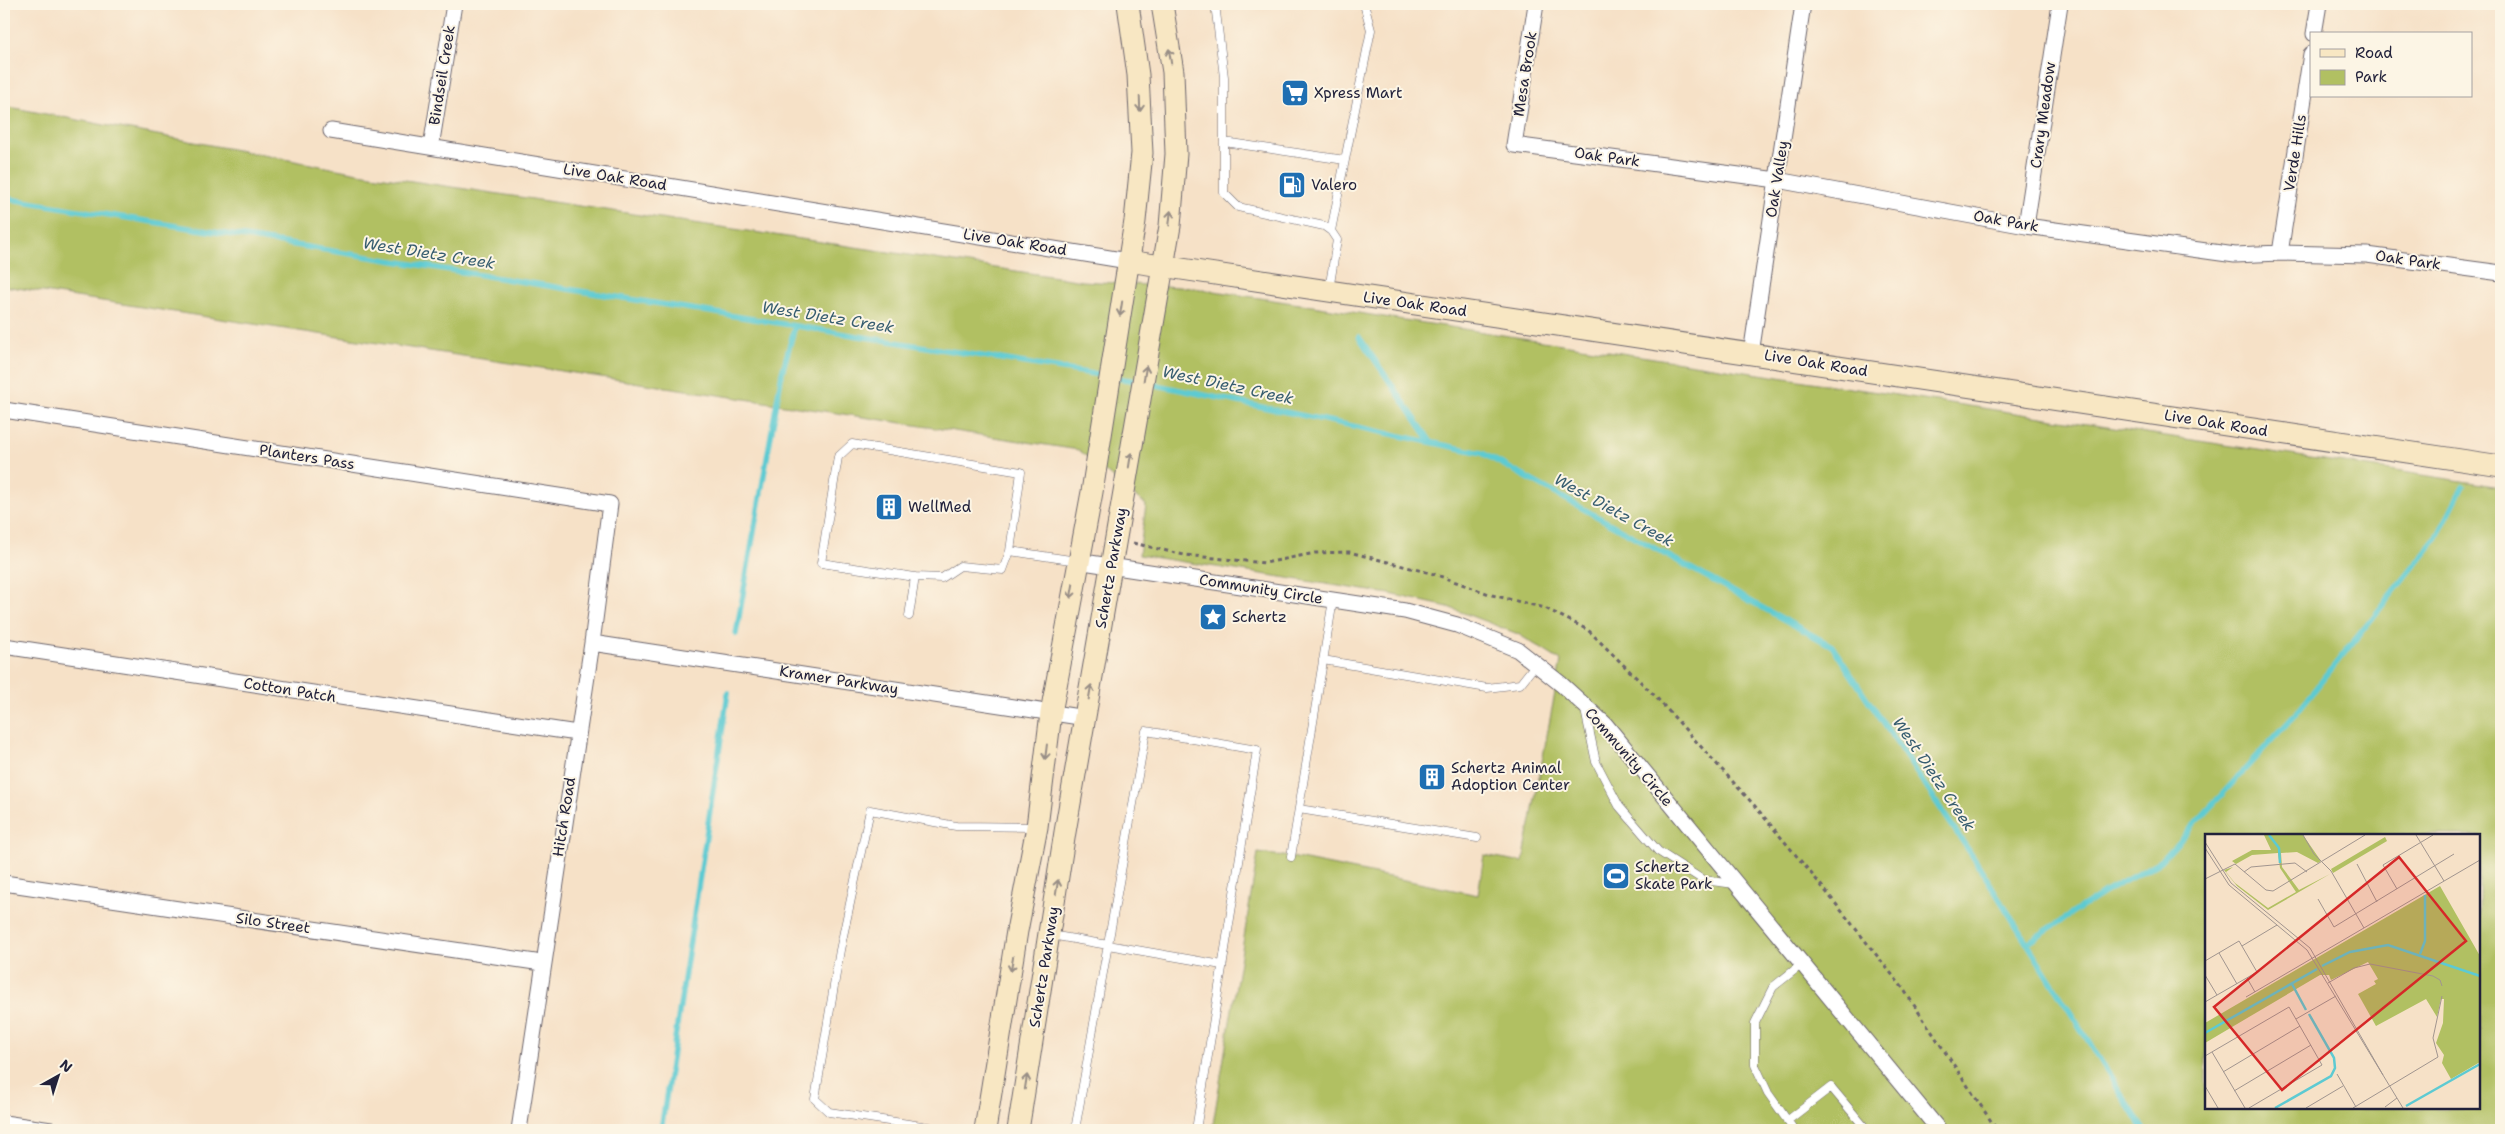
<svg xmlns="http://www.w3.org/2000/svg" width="2505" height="1134" viewBox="0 0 2505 1134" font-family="'Shantell Sans',sans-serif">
	<rect width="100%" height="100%" fill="#fcf5e5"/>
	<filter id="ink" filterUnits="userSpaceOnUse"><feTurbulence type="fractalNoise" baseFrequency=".02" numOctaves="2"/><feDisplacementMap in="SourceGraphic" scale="10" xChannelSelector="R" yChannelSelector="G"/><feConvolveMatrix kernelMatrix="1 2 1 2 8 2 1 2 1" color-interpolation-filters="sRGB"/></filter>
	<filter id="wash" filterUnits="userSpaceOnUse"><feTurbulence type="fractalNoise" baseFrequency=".0096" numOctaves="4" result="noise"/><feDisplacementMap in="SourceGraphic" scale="20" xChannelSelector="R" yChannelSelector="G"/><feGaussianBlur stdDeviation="1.12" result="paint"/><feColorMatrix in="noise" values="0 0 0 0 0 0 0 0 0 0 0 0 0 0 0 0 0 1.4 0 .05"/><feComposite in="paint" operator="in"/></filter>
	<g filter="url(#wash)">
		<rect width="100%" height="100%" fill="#f6e1c7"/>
		<path fill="#b1c062" stroke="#6a714e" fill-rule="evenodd" d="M4,106L358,173L1083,281L1194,288L2501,487V1130H1212L1258,853L1291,857L1478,895L1484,855L1523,862L1561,661L1518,634L1448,607L1390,594L1139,555L1146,505L1079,450L4,286ZM2206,835H2479V1108H2206Z"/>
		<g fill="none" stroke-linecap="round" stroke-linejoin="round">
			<path stroke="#5dcad2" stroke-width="5.5" d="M4,198L1106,376
				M1359,337L1431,442
				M1115,378L1138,381
				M1147,383L1482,453L1832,646L1977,863L2144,1130
				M736,634L782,373L795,326
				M2027,943L2105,892L2161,861L2292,718L2436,539L2463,486
				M661,1130L728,693"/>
		</g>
	</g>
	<g filter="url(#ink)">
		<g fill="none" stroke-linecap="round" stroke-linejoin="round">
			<g stroke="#6c656c" stroke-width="9">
				<path id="lane" d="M1215,4L1224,77V193L1238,207L1324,226L1331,231L1337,240L1329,290
					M1224,142L1345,160L1371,30L1364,4
					M1331,231L1345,160
					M1010,551L1003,570L960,566L942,578L915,577L821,563L838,457L852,444L1021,472L1010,551L1077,561
					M909,616L915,577
					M1323,660L1487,688L1520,684L1536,664
					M1585,710L1596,762L1619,806L1658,851L1703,880L1735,884
					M1299,809L1477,838
					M1291,857L1333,600
					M1051,935L1222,965
					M1787,1121L1831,1087L1867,1130
					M948,1130L829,1112L815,1099L840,950L870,810L956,826L1035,827
					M1075,1130L1146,731L1257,750L1196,1130
					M1794,1130L1768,1093L1755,1065V1023L1773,987L1802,964"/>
			</g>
			<g stroke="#6c656c" stroke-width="17">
				<path id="street" d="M1536,4L1514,145L1777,180L2026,226L2235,255L2280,253L2367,255L2501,273
					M2314,34L2319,4
					M331,131L1128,261
					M431,147L454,4
					M2026,226L2060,4
					M2280,253L2311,54
					M1751,354L1803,4
					M4,410L610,504L592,643L519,1130
					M1077,561L1405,611L1457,625L1518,650L1561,684L1605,724L1939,1130
					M592,643L1086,718
					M4,646L577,733
					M4,883L542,963
					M4,1123L51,1130"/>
			</g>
			<g stroke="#6c656c" stroke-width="23">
				<path id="secondary" d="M1128,261L2501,466
					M985,1130L1017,931L1037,827L1051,713L1092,492L1135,221L1142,153L1138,75L1128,4
					M1018,1130L1065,832L1170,226L1176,154L1173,72L1162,4"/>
			</g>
			<path stroke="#6c656c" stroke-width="3" stroke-dasharray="4 4" stroke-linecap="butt" d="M1133,543L1184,555L1265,563L1315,553L1349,552L1434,574L1492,595L1545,608L1588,630L1654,695L1754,805L1820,884L1902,987L1997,1130"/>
			<use href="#lane" stroke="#fff" stroke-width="8"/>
			<use href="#street" stroke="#fff" stroke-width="15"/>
			<use href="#secondary" stroke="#f8e7c3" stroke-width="21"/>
		</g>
		<defs><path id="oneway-shaft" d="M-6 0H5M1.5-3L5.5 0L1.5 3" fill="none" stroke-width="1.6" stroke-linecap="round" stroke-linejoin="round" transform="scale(1.25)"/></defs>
		<g stroke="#988e86">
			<use href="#oneway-shaft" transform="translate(1170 56) rotate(-99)"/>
			<use href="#oneway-shaft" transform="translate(1140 104) rotate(88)"/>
			<use href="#oneway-shaft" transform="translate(1170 218) rotate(-84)"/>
			<use href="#oneway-shaft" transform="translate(1121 309) rotate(99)"/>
			<use href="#oneway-shaft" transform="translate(1145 373) rotate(-80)"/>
			<use href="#oneway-shaft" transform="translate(1130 460) rotate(-81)"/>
			<use href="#oneway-shaft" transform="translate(1072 591) rotate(100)"/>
			<use href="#oneway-shaft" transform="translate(1090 692) rotate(-80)"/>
			<use href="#oneway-shaft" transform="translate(1046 752) rotate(97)"/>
			<use href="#oneway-shaft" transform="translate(1057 887) rotate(-81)"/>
			<use href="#oneway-shaft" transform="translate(1012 964) rotate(99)"/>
			<use href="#oneway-shaft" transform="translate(1026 1082) rotate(-81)"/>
		</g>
	</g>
	<defs>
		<g id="supermarket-square" transform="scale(1.4375)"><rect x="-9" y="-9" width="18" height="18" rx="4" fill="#1f6fb2" stroke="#fcf5e5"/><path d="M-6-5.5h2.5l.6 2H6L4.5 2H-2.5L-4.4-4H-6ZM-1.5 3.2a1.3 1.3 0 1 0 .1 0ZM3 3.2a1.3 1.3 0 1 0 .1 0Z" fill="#fff"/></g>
		<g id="fuel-square" transform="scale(1.4375)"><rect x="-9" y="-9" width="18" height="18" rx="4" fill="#1f6fb2" stroke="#fcf5e5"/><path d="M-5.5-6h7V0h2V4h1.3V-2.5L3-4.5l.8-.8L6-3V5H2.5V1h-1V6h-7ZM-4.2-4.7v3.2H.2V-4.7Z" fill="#fff"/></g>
		<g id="building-square" transform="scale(1.4375)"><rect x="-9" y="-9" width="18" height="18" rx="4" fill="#1f6fb2" stroke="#fcf5e5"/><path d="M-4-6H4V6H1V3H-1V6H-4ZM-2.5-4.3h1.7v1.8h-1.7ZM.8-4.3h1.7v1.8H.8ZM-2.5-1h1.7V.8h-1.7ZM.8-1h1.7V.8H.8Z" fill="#fff"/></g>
		<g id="sight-square" transform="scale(1.4375)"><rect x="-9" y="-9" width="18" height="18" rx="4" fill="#1f6fb2" stroke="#fcf5e5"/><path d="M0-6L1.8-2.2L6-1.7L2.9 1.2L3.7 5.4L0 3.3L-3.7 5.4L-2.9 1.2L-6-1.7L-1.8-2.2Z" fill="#fff"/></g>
		<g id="stadium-square" transform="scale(1.4375)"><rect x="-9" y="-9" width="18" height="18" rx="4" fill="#1f6fb2" stroke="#fcf5e5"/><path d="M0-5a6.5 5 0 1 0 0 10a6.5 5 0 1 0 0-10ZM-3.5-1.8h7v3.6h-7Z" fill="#fff"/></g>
	</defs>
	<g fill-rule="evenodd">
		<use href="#supermarket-square" x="1295" y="93"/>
		<use href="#fuel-square" x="1292" y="185"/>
		<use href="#building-square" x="889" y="507"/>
		<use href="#sight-square" x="1213" y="617"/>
		<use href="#building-square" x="1432" y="777"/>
		<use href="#stadium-square" x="1616" y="876"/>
	</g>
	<g text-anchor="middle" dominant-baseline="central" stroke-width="4" stroke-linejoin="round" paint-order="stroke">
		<g font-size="15" fill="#22223b" stroke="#fcf5e5">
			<text transform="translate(1525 74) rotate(-81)">Mesa Brook</text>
			<text transform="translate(442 75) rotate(-81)">Bindseil Creek</text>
			<text transform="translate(2043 115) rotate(-82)">Crary Meadow</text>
			<text transform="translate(2295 153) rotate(-81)">Verde Hills</text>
			<text transform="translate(1607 157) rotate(8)">Oak Park</text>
			<text transform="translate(615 177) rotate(9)">Live Oak Road</text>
			<text transform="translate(1777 179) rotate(-81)">Oak Valley</text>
			<text transform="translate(2006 221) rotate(10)">Oak Park</text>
			<text transform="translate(1015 242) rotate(9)">Live Oak Road</text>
			<text transform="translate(2408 260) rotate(8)">Oak Park</text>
			<text transform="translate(1415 304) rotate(8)">Live Oak Road</text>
			<text transform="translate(1816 363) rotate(9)">Live Oak Road</text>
			<text transform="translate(2216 423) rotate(9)">Live Oak Road</text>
			<text transform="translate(307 457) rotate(9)">Planters Pass</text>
			<text transform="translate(1111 568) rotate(-80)">Schertz Parkway</text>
			<text transform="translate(1261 589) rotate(9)">Community Circle</text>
			<text transform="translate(839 680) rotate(9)">Kramer Parkway</text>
			<text transform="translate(290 690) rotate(9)">Cotton Patch</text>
			<text transform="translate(1629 757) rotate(49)">Community Circle</text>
			<text transform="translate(564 817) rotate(-81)">Hitch Road</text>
			<text transform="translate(273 923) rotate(8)">Silo Street</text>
			<text transform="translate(1044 967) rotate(-81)">Schertz Parkway</text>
		</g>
		<g font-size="15" fill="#22223b" stroke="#fcf5e5" text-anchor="start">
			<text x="1314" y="93">Xpress Mart</text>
			<text x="1311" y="185">Valero</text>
			<text x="908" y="507">WellMed</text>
			<text x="1232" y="617">Schertz</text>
			<text x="1451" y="768">Schertz Animal<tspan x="1451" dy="17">Adoption Center</tspan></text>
			<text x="1635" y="867">Schertz<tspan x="1635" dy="17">Skate Park</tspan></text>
		</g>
		<g font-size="16" font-style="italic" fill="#375d70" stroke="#fcf5e5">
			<text transform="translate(429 253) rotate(9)">West Dietz Creek</text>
			<text transform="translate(828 317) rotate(9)">West Dietz Creek</text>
			<text transform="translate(1228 385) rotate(12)">West Dietz Creek</text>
			<text transform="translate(1614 510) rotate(29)">West Dietz Creek</text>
			<text transform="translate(1934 774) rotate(56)">West Dietz Creek</text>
		</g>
	</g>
	<g transform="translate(2205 834)">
		<rect width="275" height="275" fill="#f6e1c7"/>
		<path d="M59,1H98L116,27L113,29L92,18L76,19L77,33L94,56L125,40L63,76L32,52L19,36L28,33L21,38L30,49L63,74L91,58L75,34L73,19L47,21L31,30L27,27L47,16H66ZM180,3L182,7L128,39L126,35ZM235,52L275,122V228L246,245L237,229L239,221L231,209L238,189L239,165H236L232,183L221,165L171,192L153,160L171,150L169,147L173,145L163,128L126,146L124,141H115L0,209V189Z" fill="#b1c062"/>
		<path fill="none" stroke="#5dcad2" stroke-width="2.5" d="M64,1L74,14L75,29M215,120L220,107V61M117,132L145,118L183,111L275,142M87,150L101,176M0,199L112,135M201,272L275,230M70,274L126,242L130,234L129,224L104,180"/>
		<path fill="none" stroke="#a1958f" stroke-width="1" d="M98,1L109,20L126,37L159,94M211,1L239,47M0,8L26,49L105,114L178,241M0,14L24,51L102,116L198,274M152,30L172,68M39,38L46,33L90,29L102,38M0,45L30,30L61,56L68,57L160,1M192,55L178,31L228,1M113,65L129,93L249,20M37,112L72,91M14,119L32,150M0,127L34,107L52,138L0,168M0,141L12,161M42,144L50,158M123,149L149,134L165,130L228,142L235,146L237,152M41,163L275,26M91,185L131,162M7,218L40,274M0,222L84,173L117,231L44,274M18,238L95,192M132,240L151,273M0,252L13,274M29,257L106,211M180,273L192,264M101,274L138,252M148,274L233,223L228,204L237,162"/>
		<path fill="#d62828" fill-opacity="0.15" stroke="#d62828" stroke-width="2.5" d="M194,23L261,107L77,256L9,173Z"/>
		<rect width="275" height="275" fill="none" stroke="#22223b" stroke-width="2.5"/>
	</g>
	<rect width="2505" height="1134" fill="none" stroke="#fcf5e5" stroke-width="20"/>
	<rect x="2310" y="32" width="162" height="65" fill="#fcf5e5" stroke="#a5a1a1"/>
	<rect x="2320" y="49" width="25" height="8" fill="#f8e7c3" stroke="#a5a1a1"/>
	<text x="2355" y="58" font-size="15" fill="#22223b">Road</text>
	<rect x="2320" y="70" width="25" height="15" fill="#b1c062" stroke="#a5a1a1"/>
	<text x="2355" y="82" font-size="15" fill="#22223b">Park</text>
	<g transform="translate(58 1076) rotate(39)" stroke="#fcf5e5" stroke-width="4" paint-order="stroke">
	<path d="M0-4L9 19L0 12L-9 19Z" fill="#22223b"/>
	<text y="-8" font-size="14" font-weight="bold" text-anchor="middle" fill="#22223b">N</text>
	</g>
</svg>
